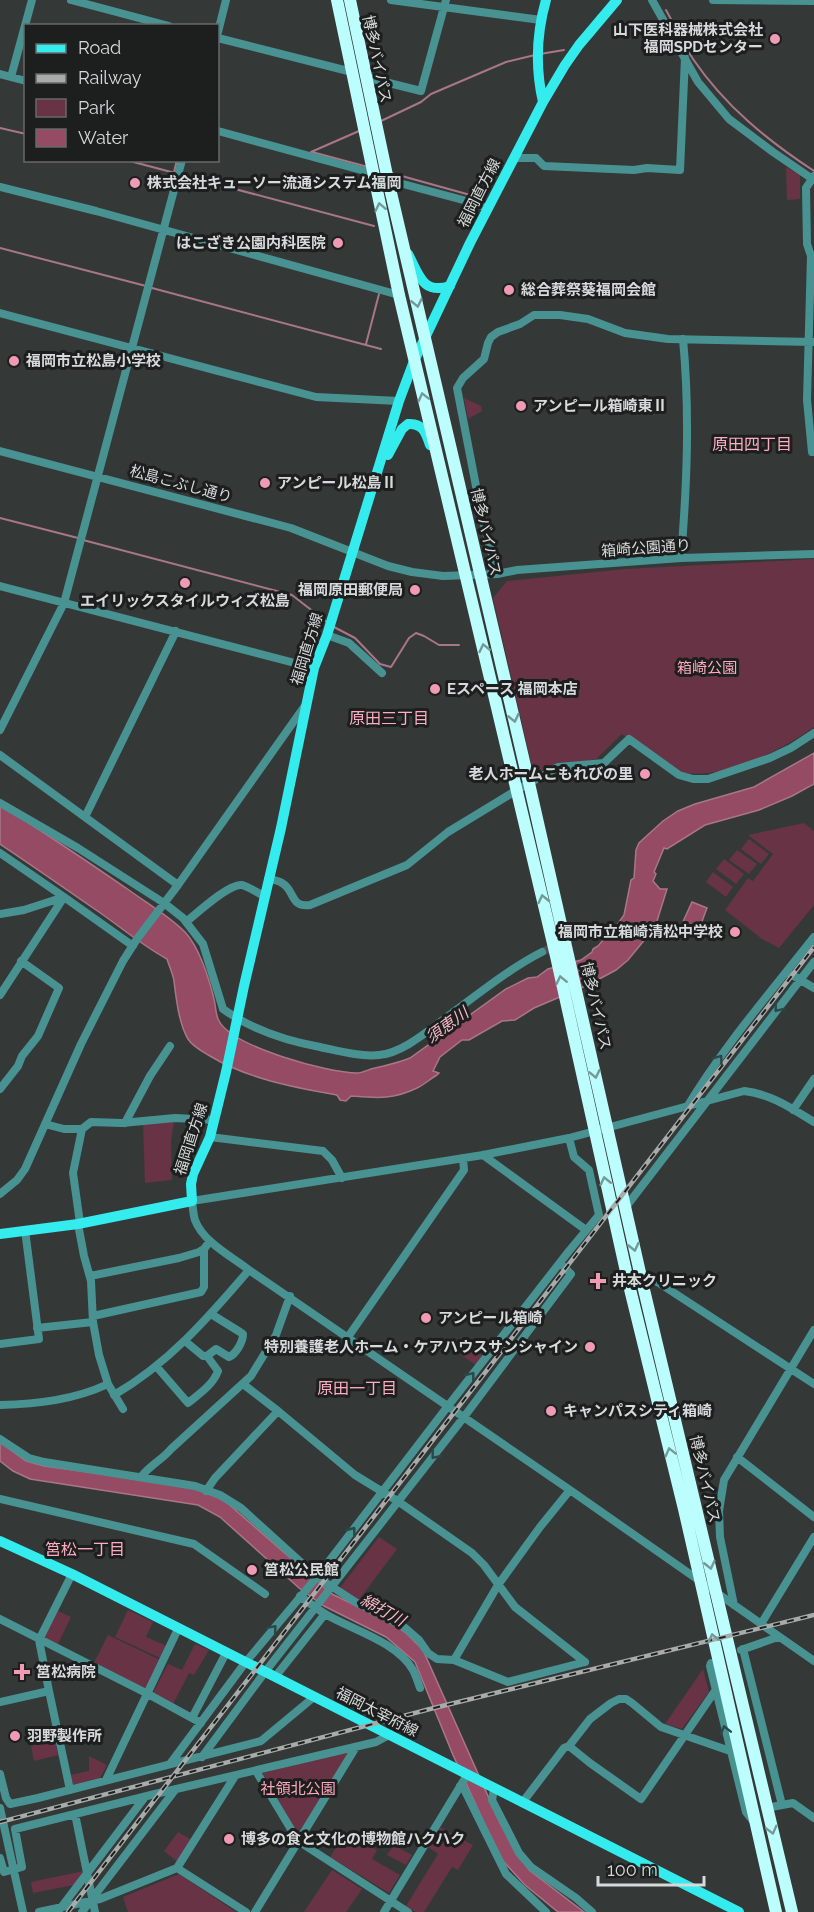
<svg xmlns="http://www.w3.org/2000/svg" width="814" height="1912" viewBox="0 0 814 1912" font-family="Raleway,'Noto Sans JP',sans-serif">
	<rect width="100%" height="100%" fill="#343938"/>
	<path fill="#683344" d="M786,167L800,175V199L787,200Z
		M464,398L481,406L482,411L468,419Z
		M814,559V727C784,749 719,782 681,772C669,769 635,743 622,734L596,759L551,766L534,775L493,598L507,581L625,569Z
		M804,823L814,831V905L779,948L762,939L725,910L748,878L753,881L773,854L748,835Z
		M749,839L769,854L761,864L741,849Z
		M737,850L757,864L749,874L729,860Z
		M724,859L744,874L736,884L716,869Z
		M713,872L733,887L726,897L706,882Z
		M174,1121L171,1141L172,1180L145,1183L143,1124Z
		M468,1346L483,1356L476,1365L461,1355Z
		M379,1537L397,1549L358,1601L339,1589Z
		M128,1610L153,1622L146,1637L167,1646L160,1658L115,1637Z
		M58,1611L71,1617L58,1644L44,1638Z
		M108,1635L160,1660L146,1689L94,1663Z
		M195,1644L209,1650L194,1675L189,1673L173,1704L153,1693L168,1664L182,1670Z
		M703,1669L709,1692L682,1729L665,1724Z
		M55,1740L58,1755L34,1761L31,1746Z
		M350,1751L300,1833L296,1834L262,1773Z
		M89,1756L107,1765L100,1778L73,1785L70,1775L89,1771Z
		M440,1827L473,1845L458,1870L452,1867L424,1912H416L406,1906L438,1854L428,1847Z
		M178,1832L192,1840L178,1862L164,1851Z
		M346,1832L377,1850L372,1859L400,1875L389,1893L330,1857Z
		M394,1845L412,1855L406,1865L387,1855Z
		M332,1870L362,1889L346,1912H304Z
		M84,1871L74,1885L33,1893L31,1882Z
		M179,1874L236,1912H128L123,1897Z"/>
	<path fill="#954b63" stroke="#a97687" stroke-width="1.5" d="M814,753V784L792,796L759,810L705,825L667,849L664,848L654,872L656,874L653,881L660,889H667L657,921L651,932L628,960L616,970L588,985L534,1008L515,1020L502,1021L469,1040H462L440,1057L433,1071L439,1073L437,1075C430,1079 424,1085 417,1088C392,1100 377,1098 351,1096L346,1101L340,1100L337,1095C293,1087 248,1079 210,1056C202,1051 193,1047 188,1039C179,1024 176,998 174,981C173,974 169,966 167,959C143,946 122,928 99,912C66,889 33,866 0,844V805C43,831 85,860 126,888C145,902 168,915 185,932C199,947 209,978 214,999C216,1006 215,1014 219,1021C233,1047 328,1073 357,1073C363,1073 369,1069 375,1068C387,1065 398,1063 410,1058L506,989L528,978L537,977L548,969L581,960L592,952L593,949L598,946L606,937L608,938L624,915L631,880L634,878L636,850L639,843L663,821L678,811L695,804L754,787Z
		M692,902L707,908L698,932L681,926Z
		M0,1442L26,1461L44,1466L195,1487L225,1501L332,1594L392,1623L407,1634L423,1650L500,1823L529,1870L584,1912H558L525,1885L503,1861L486,1827L453,1755L415,1662L386,1637L324,1606L299,1588L220,1517L198,1505L30,1479L13,1471L0,1461Z"/>
	<g fill="none" stroke-linecap="round" stroke-linejoin="round">
		<path stroke="#a97687" stroke-width="2" d="M666,10C675,26 683,44 693,59C725,106 767,140 814,171
			M540,54L564,50
			M381,121L421,102L431,94L506,62L535,55
			M0,128L26,134
			M311,152L359,131
			M312,152L368,167
			M126,160L374,226
			M174,172L177,160
			M391,173L481,198
			M0,248L146,286
			M152,288L381,349
			M366,344L379,294
			M0,518L78,538
			M83,540L292,595L328,623
			M332,626L355,638L380,664L391,667L409,638L416,633L424,636L439,645H459"/>
		<path stroke="#4c5150" stroke-width="8" stroke-dasharray="8 4" stroke-linecap="butt" d="M542,952L576,936"/>
		<path stroke="#499292" stroke-width="8" d="M71,0L169,26
			M391,0L541,20
			M652,0L698,82L729,119L773,152L814,180
			M713,0L814,1
			M218,32L226,0
			M218,38L352,72
			M0,74L26,81
			M11,77L32,0
			M365,77L421,91L446,0
			M218,131L372,173
			M515,158H536L544,166L634,170L647,168L680,170L685,58
			M814,176L806,188L807,244L811,256L807,400L812,452H814
			M388,180L478,204L488,209
			M0,187L96,211L399,295
			M0,313L316,397L399,401
			M0,451L291,528L388,566L412,572L443,576L497,574L517,570L681,558L814,554
			M681,558C687,484 690,413 683,339
			M497,574L482,517L457,388L463,378L484,359L488,343L491,337L498,332L520,324L534,315H560L588,319L625,333L668,339L814,342
			M0,586L314,668
			M327,635L349,643L382,673
			M0,730L64,603L182,160
			M0,755L178,885
			M0,803L78,848L164,903L183,918L203,944L223,1009C251,1029 286,1041 320,1047C339,1051 360,1057 379,1055C404,1053 431,1028 451,1014C478,994 512,967 542,952
			M85,817L176,631
			M0,853L64,897L0,995
			M268,879C273,880 278,880 282,883C295,890 290,908 310,905L407,865L448,832L517,790L558,767L604,763L629,739L679,775L693,779H708L770,758L791,748L814,733
			M0,914L24,910L64,897L133,946
			M186,922C196,914 229,883 242,885C249,887 258,893 264,896
			M787,972L814,988
			M0,1089L18,1066L22,1056L38,1036L59,988L21,961
			M687,1107C723,1047 770,993 814,937
			M793,1110L814,1079
			M814,1122C791,1108 771,1094 744,1091L569,1138L483,1155L192,1201C193,1207 193,1214 195,1220C203,1242 231,1256 249,1270L570,1490L814,1661
			M125,1123L150,1076L170,1046
			M45,1124L64,1129H82
			M210,1137L323,1151L332,1160L342,1178
			M483,1155L586,1230
			M0,1194L17,1180L25,1169L81,1044L123,961L137,939L178,885L304,707
			M625,1208L814,962
			M80,1223L73,1173L82,1129L91,1122L122,1123L175,1118L213,1120
			M90,1276L179,1258L199,1252L204,1249
			M641,1277L651,1279L659,1283L814,1384
			M93,1316L201,1292L204,1287V1249L210,1241
			M37,1328L93,1322
			M348,1337L464,1170L463,1158
			M0,1344L39,1339L25,1230
			M207,1356L216,1349L229,1357C236,1354 243,1342 243,1334L240,1332L211,1314
			M156,1366L188,1403C199,1394 213,1385 218,1371L207,1356H203L185,1341
			M108,1384L123,1409
			M243,1384L278,1411L355,1475L399,1502L472,1553L484,1565L515,1607L585,1662
			M114,1395C168,1364 209,1317 249,1270
			M0,1405C37,1404 74,1400 108,1384L99,1355L93,1322L91,1281L84,1256L78,1224
			M0,1439L29,1458L44,1462L195,1486L220,1495L241,1508L317,1577L357,1603L404,1627L419,1640L428,1653L437,1659L454,1660L508,1682L585,1662
			M737,1457L814,1517
			M141,1477C150,1465 162,1460 171,1449L251,1376L276,1335L290,1296
			M206,1491L215,1478L278,1411
			M0,1499L194,1544L265,1594
			M300,1596C309,1603 318,1610 327,1615C353,1630 397,1642 413,1670C416,1676 418,1682 420,1688
			M734,1605L720,1537L719,1511L724,1480L814,1330
			M0,1619L148,1694L201,1723
			M761,1624L814,1537
			M743,1649L782,1805
			M741,1650L778,1637
			M454,1660L498,1585L540,1527L570,1490
			M711,1663L710,1666L746,1812L754,1822
			M275,1677L325,1614
			M49,1691L70,1790
			M0,1702L49,1691L39,1640L72,1574
			M192,1718L226,1653
			M569,1746L590,1763L641,1799L715,1691
			M202,1757L265,1672L464,1417L571,1274L560,1263
			M170,1764L245,1663L317,1577L448,1406L569,1251L599,1215L589,1170L574,1157L569,1138
			M256,1771L298,1841L408,1912
			M0,1774L6,1798L10,1804L38,1798L261,1741L314,1697
			M106,1780L178,1629
			M460,1786L464,1789L506,1874L546,1912
			M494,1789L492,1800L519,1853L531,1867L576,1898L592,1912
			M522,1803L564,1748L569,1746L590,1719L611,1703L619,1699H626L632,1703L661,1727L730,1751
			M0,1808L23,1912
			M766,1808L793,1803L814,1818
			M75,1814L95,1912
			M0,1858L4,1872L22,1867L15,1829L155,1794L376,1742L389,1735
			M177,1868L246,1912
			M60,1909L145,1797
			M39,1912L100,1899L177,1868L235,1776
			M82,1912L175,1790
			M255,1912L356,1747
			M384,1912L467,1775"/>
		<path stroke="#34eced" stroke-width="10" d="M543,102C535,67 536,35 546,0
			M408,254C419,274 422,295 450,286
			M388,455L402,429L408,424C423,423 426,433 430,445
			M0,1234L78,1224L192,1201L191,1184L193,1174L210,1137L226,1072L244,986L281,828L314,668L327,635L399,401L414,361L470,243L543,102L565,65L579,45L617,0
			M0,1541L72,1574L739,1912"/>
		<path stroke="#bcfdfd" stroke-width="12" d="M337,0L399,295L556,956L629,1285L684,1509L776,1912
			M350,0L388,180L529,783L641,1277L792,1912"/>
		<g stroke="#a7abaa" stroke-width="4.5">
			<path id="rail" d="M0,1822L430,1709L814,1615
				M68,1912L814,947"/>
		</g>
		<use href="#rail" stroke="#1d1f1f" stroke-width="2" stroke-dasharray="7" stroke-linecap="butt"/>
	</g>
	<defs><path id="oneway-chevron" d="M-2-3.5L2.5 0L-2 3.5" fill="none" stroke-width="1.6" stroke-linecap="round" stroke-linejoin="round" transform="scale(1.5)"/></defs>
	<g stroke="#749999">
		<use href="#oneway-chevron" transform="translate(380 207) rotate(-102)"/>
		<use href="#oneway-chevron" transform="translate(417 303) rotate(78)"/>
		<use href="#oneway-chevron" transform="translate(423 397) rotate(-104)"/>
		<use href="#oneway-chevron" transform="translate(484 648) rotate(-103)"/>
		<use href="#oneway-chevron" transform="translate(514 718) rotate(77)"/>
		<use href="#oneway-chevron" transform="translate(543 899) rotate(-103)"/>
		<use href="#oneway-chevron" transform="translate(561 980) rotate(-102)"/>
		<use href="#oneway-chevron" transform="translate(595 1074) rotate(78)"/>
		<use href="#oneway-chevron" transform="translate(605 1181) rotate(-103)"/>
		<use href="#oneway-chevron" transform="translate(634 1247) rotate(77)"/>
		<use href="#oneway-chevron" transform="translate(670 1452) rotate(-104)"/>
		<use href="#oneway-chevron" transform="translate(710 1565) rotate(77)"/>
		<use href="#oneway-chevron" transform="translate(713 1638) rotate(-103)"/>
		<use href="#oneway-chevron" transform="translate(772 1830) rotate(76)"/>
	</g>
	<g stroke="#2c4747">
		<use href="#oneway-chevron" transform="translate(778 1008) rotate(128)"/>
		<use href="#oneway-chevron" transform="translate(719 1059) rotate(-54)"/>
		<use href="#oneway-chevron" transform="translate(471 1376) rotate(-52)"/>
		<use href="#oneway-chevron" transform="translate(435 1455) rotate(128)"/>
		<use href="#oneway-chevron" transform="translate(352 1531) rotate(-53)"/>
		<use href="#oneway-chevron" transform="translate(273 1629) rotate(-50)"/>
		<use href="#oneway-chevron" transform="translate(725 1730) rotate(-104)"/>
	</g>
	<g fill="#f19ab3" stroke="#1d1f1f" stroke-width="2">
		<circle cx="775" cy="39" r="6"/>
		<circle cx="135" cy="183" r="6"/>
		<circle cx="338" cy="243" r="6"/>
		<circle cx="509" cy="290" r="6"/>
		<circle cx="14" cy="361" r="6"/>
		<circle cx="521" cy="406" r="6"/>
		<circle cx="265" cy="483" r="6"/>
		<circle cx="185" cy="583" r="6"/>
		<circle cx="415" cy="590" r="6"/>
		<circle cx="435" cy="689" r="6"/>
		<circle cx="645" cy="774" r="6"/>
		<circle cx="735" cy="932" r="6"/>
		<path d="M595 1272h6v6h6v6h-6v6h-6v-6h-6v-6h6z"/>
		<circle cx="426" cy="1318" r="6"/>
		<circle cx="590" cy="1347" r="6"/>
		<circle cx="551" cy="1411" r="6"/>
		<circle cx="252" cy="1570" r="6"/>
		<path d="M19 1663h6v6h6v6h-6v6h-6v-6h-6v-6h6z"/>
		<circle cx="15" cy="1736" r="6"/>
		<circle cx="229" cy="1839" r="6"/>
	</g>
	<g text-anchor="middle" dominant-baseline="central" stroke-width="6" stroke-linejoin="round" paint-order="stroke">
		<g font-size="15" font-weight="bold" fill="#d7dada" stroke="#1d1f1f" text-anchor="start">
			<text x="763" y="30" text-anchor="end">山下医科器械株式会社<tspan x="763" dy="17">福岡SPDセンター</tspan></text>
			<text x="147" y="183">株式会社キューソー流通システム福岡</text>
			<text x="326" y="243" text-anchor="end">はこざき公園内科医院</text>
			<text x="521" y="290">総合葬祭葵福岡会館</text>
			<text x="26" y="361">福岡市立松島小学校</text>
			<text x="533" y="406">アンピール箱崎東Ⅱ</text>
			<text x="277" y="483">アンピール松島Ⅱ</text>
			<text x="403" y="590" text-anchor="end">福岡原田郵便局</text>
			<text x="185" y="601" text-anchor="middle">エイリックスタイルウィズ松島</text>
			<text x="447" y="689">Eスペース 福岡本店</text>
			<text x="633" y="774" text-anchor="end">老人ホームこもれびの里</text>
			<text x="723" y="932" text-anchor="end">福岡市立箱崎清松中学校</text>
			<text x="612" y="1281">井本クリニック</text>
			<text x="438" y="1318">アンピール箱崎</text>
			<text x="578" y="1347" text-anchor="end">特別養護老人ホーム・ケアハウスサンシャイン</text>
			<text x="563" y="1411">キャンパスシティ箱崎</text>
			<text x="264" y="1570">筥松公民館</text>
			<text x="36" y="1672">筥松病院</text>
			<text x="27" y="1736">羽野製作所</text>
			<text x="241" y="1839">博多の食と文化の博物館ハクハク</text>
		</g>
		<g font-size="15" fill="#d7dada" stroke="#1d1f1f">
			<text transform="translate(377 59) rotate(78)">博多バイパス</text>
			<text transform="translate(479 193) rotate(-63)">福岡直方線</text>
			<text transform="translate(181 484) rotate(15)">松島こぶし通り</text>
			<text transform="translate(486 532) rotate(77)">博多バイパス</text>
			<text transform="translate(646 548) rotate(-4)">箱崎公園通り</text>
			<text transform="translate(307 649) rotate(-73)">福岡直方線</text>
			<text transform="translate(596 1006) rotate(77)">博多バイパス</text>
			<text transform="translate(191 1139) rotate(-72)">福岡直方線</text>
			<text transform="translate(705 1479) rotate(77)">博多バイパス</text>
			<text transform="translate(377 1712) rotate(27)">福岡太宰府線</text>
		</g>
		<g font-size="15" fill="#ffa8c1" stroke="#1d1f1f">
			<text x="707" y="668">箱崎公園</text>
			<text x="298" y="1789">社領北公園</text>
		</g>
		<g font-size="16" fill="#feacc4" stroke="#1d1f1f">
			<text x="752" y="444">原田四丁目</text>
			<text x="389" y="718">原田三丁目</text>
			<text x="357" y="1388">原田一丁目</text>
			<text x="85" y="1549">筥松一丁目</text>
		</g>
		<g font-size="16" font-style="italic" fill="#f8b7c9" stroke="#1d1f1f">
			<text transform="translate(447 1025) rotate(-36)">須恵川</text>
			<text transform="translate(383 1610) rotate(29)">綿打川</text>
		</g>
	</g>
	<rect x="24" y="24" width="195" height="138" fill="#1d1f1f" stroke="#676a6a" stroke-width="1.5"/>
	<rect x="36" y="44" width="30" height="9" fill="#34eced" stroke="#676a6a" stroke-width="1.5"/>
	<text x="78" y="54" font-size="18" fill="#d7dada">Road</text>
	<rect x="36" y="74" width="30" height="9" fill="#a7abaa" stroke="#676a6a" stroke-width="1.5"/>
	<text x="78" y="84" font-size="18" fill="#d7dada">Railway</text>
	<rect x="36" y="99" width="30" height="18" fill="#683344" stroke="#676a6a" stroke-width="1.5"/>
	<text x="78" y="114" font-size="18" fill="#d7dada">Park</text>
	<rect x="36" y="129" width="30" height="18" fill="#954b63" stroke="#676a6a" stroke-width="1.5"/>
	<text x="78" y="144" font-size="18" fill="#d7dada">Water</text>
	<path d="M598 1876v9h106v-9" fill="none" stroke="#d7dada" stroke-width="3"/>
	<text x="607" y="1876" font-size="18" fill="#d7dada" stroke="#1d1f1f" stroke-width="4.5" paint-order="stroke">100 m</text>
</svg>
